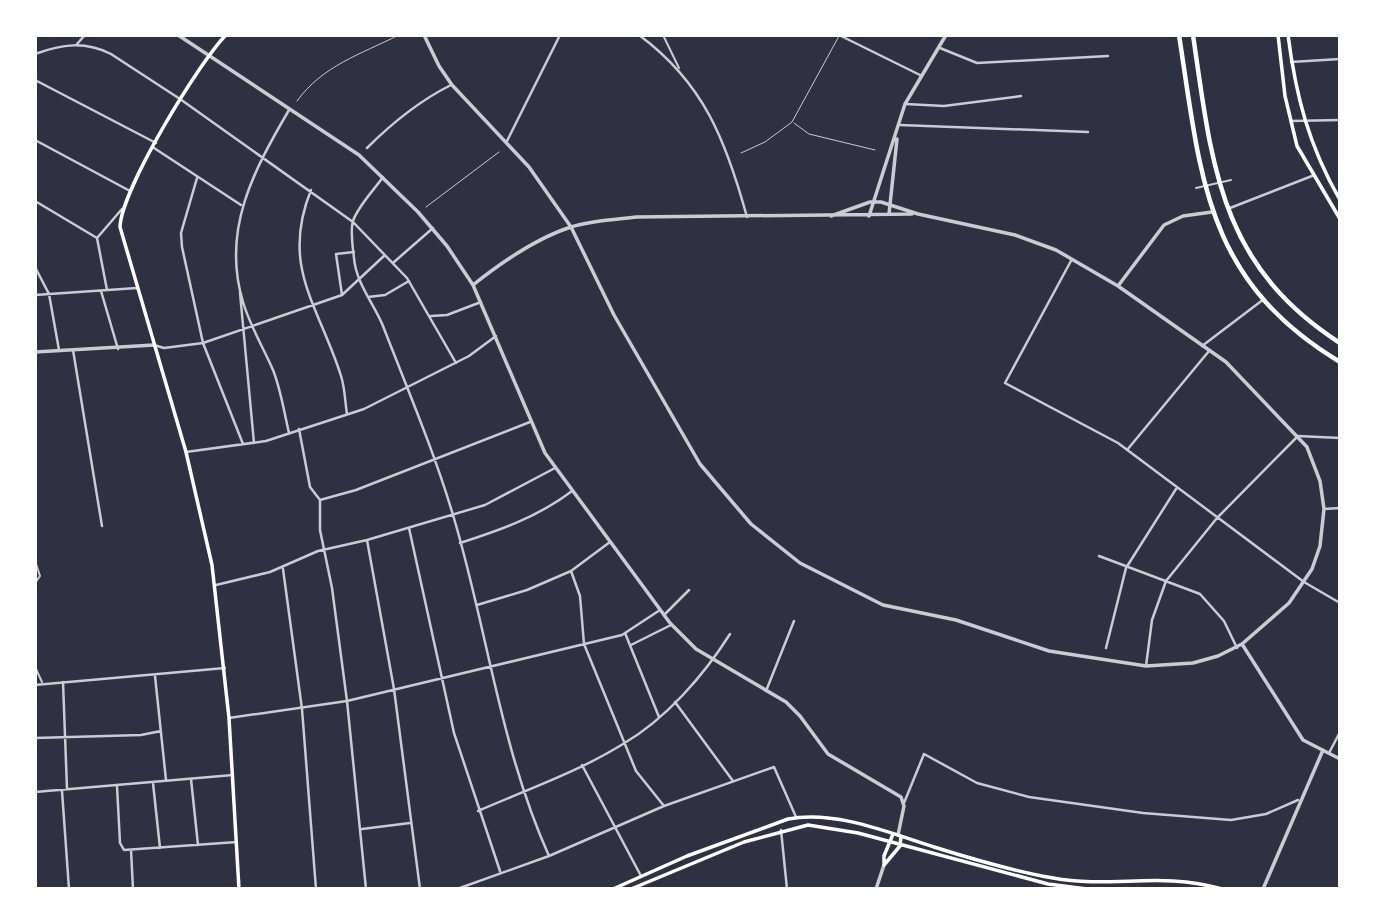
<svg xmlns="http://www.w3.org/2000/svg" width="1375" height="924" viewBox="0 0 1375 924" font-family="Inter,sans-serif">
	<rect width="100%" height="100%" fill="#2d3142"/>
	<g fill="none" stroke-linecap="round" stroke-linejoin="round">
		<path stroke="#caccd0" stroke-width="1" d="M297,101C322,66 361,54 399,35
			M794,123L809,134L875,150
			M741,153L765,142L792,122L839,36
			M426,207L499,152"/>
		<path stroke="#caccd0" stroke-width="2" d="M663,35L679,68
			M1196,188L1231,180
			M35,561L40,576L35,583
			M35,667L42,682"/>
		<path stroke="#caccd0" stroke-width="2.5" d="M639,35C704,83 726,141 747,217
			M839,35L920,75
			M77,44L85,35
			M940,48L977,63L1108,56
			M35,54C62,44 85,41 111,54L180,99L353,222L407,278L456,363
			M1291,62L1340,59
			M35,80L156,143
			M906,104L944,106L1021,96
			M289,110C254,170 221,230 243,302C250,326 263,347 273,370C281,390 284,412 289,433
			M1291,121L1340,120
			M900,125L1088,132
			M35,140L130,191
			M506,143L560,35
			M154,148L241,205
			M367,148C392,123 419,101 451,85
			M383,177C374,190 358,206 353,221C350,230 353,249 354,258C356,283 374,304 383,326C407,388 434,451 453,515C487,628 500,747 549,856
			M197,178L181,233L182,247L203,343L243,444
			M311,190C280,267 319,306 341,376C345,388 345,402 347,414
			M35,201L97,238
			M1230,208L1312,176
			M97,238L107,290
			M97,238L122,209
			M1072,259L1005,383L1118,443L1304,582L1340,603
			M394,262L433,228
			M35,267L49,294L59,350
			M101,291L118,349
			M240,293L254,443
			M35,295L137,288
			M342,295L336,254L354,252
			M368,297L385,295L409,281
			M431,316L447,315L481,302
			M154,345L164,348L203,343L342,295L385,255
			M1202,346L1264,299
			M73,350L102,526
			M299,429L310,487L320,500V530L332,588L347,701L366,889
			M1127,450L1209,351
			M186,452L266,441L364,409L469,356L496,336
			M320,500L356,490L530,422
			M1324,509L1340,508
			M409,528L454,733L500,871
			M367,540L394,689L420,889
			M460,543C500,530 538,517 572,491
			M1099,556L1200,594L1224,621L1237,648
			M283,569L302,709L316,889
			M571,571L580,596L584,644L636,771L664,806
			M216,585L270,572L318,551L367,540L485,505L555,468
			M477,605L527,590L571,571L610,542
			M664,615L689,590
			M625,633L659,717
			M631,645L671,625
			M1106,648L1126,568L1176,489
			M1146,666L1152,620L1166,581L1217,518L1298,436L1340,438
			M155,676L166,780
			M63,682L67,789
			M35,685L225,668
			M766,691L794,621
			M675,702L733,781
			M229,718L347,701L622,635L660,610
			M35,738L141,735L161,731
			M1329,753L1340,732
			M582,765L641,876
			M191,779L198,845
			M153,783L160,848
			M117,786L120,843L124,850L237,842
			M62,791L69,889
			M35,792L233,775
			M904,803L924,754L977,783L1029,797L1143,813L1231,820L1266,814L1298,800
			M478,811C526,790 578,772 623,744C666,719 704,675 730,634
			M362,829L410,823
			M781,830L787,889
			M131,850L133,889
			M457,889L549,856L664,806L774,767L796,817"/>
		<path stroke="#caccd0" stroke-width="3.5" d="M178,35L359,155L418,212L447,246L473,285L545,453L670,623L696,649L786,702L800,716L828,754L901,797L904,806L898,835
			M424,35L439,66L452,85L529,167L571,227L614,315L700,464L751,524L800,563L883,605L956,620L1049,651L1146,666L1193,663L1218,656L1242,644L1289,603L1312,569L1320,546L1324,509L1320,481L1307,447L1226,362L1118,286L1056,250L1015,235L918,214L881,202H870L831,216
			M889,214L897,139
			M869,216L905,104L946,35
			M473,285C502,262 536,238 571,227C592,220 615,220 636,217L912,214
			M1118,286L1164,225L1183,216L1212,212
			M35,352L154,345
			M1242,644L1303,740L1340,759
			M876,889L884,865
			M1263,889L1323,750"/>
		<path stroke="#fff" stroke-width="3.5" d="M226,35C199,62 121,190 120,227L186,452L212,565L229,718L239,889
			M1278,35L1285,96L1297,146L1340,219
			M1288,35C1296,97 1309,146 1340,200
			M884,863V856L893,834
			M884,865L900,846L901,836
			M613,889L687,856L788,819C836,810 890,833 934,847C972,859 1013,871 1053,878C1112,889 1160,871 1222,889
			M631,889L744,842L808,825L858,833L1048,884L1087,889
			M1105,889H1187"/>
		<path stroke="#fff" stroke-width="4.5" d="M1179,35C1201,176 1204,280 1340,362
			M1193,35C1212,165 1219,265 1340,343"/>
	</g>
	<rect width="1375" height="924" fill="none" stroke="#ffffff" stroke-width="74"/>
</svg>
